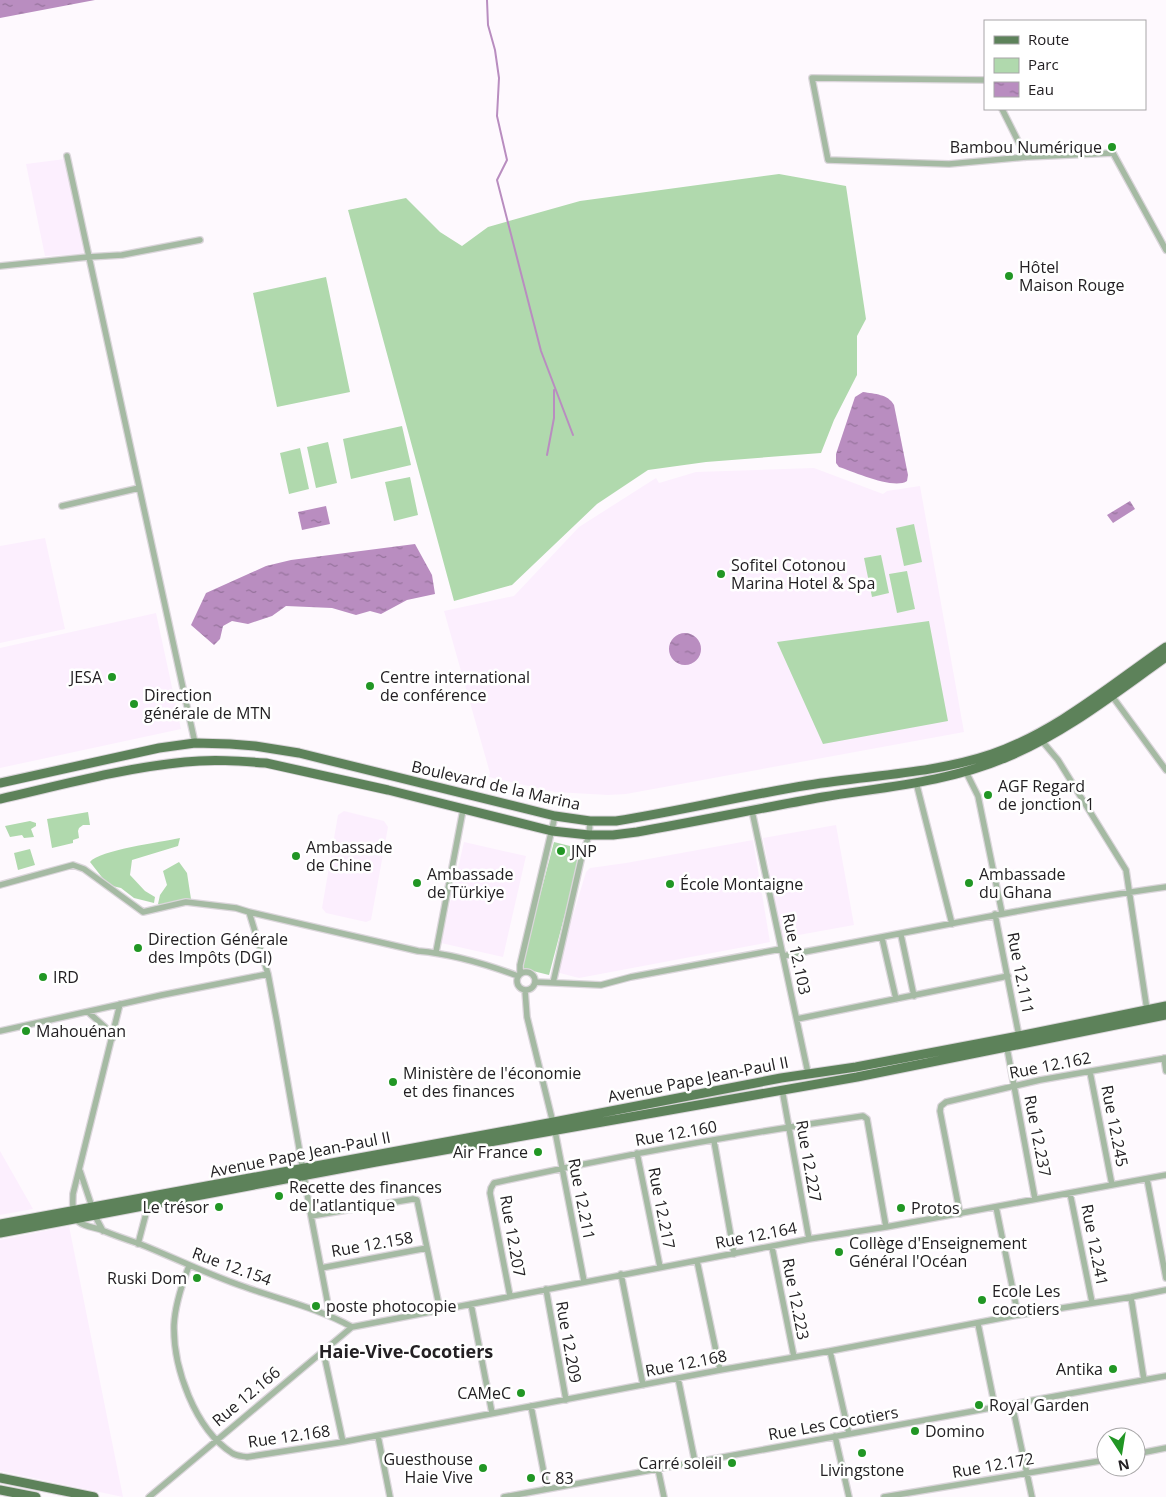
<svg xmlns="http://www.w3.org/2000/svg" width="1166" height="1497" viewBox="0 0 1166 1497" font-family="'Open Sans',sans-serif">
	<defs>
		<pattern id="water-ripples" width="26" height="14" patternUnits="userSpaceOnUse" patternTransform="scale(1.25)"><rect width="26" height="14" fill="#b98dc0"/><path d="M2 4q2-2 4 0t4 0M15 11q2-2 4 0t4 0" fill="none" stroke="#96739c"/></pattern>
	</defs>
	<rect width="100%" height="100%" fill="#fef9fe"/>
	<path fill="#fceffe" d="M65,159L84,254L45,256L26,164Z
		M814,468L883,494L887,491L920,486L964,732L626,794L608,795L555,792L489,777L490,773L444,611L514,596L579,527L656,478L659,483L696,472Z
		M45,538L65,629L0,643V546Z
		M156,613L181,729L0,768V648Z
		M344,811L384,821L388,827L371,920L366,922L326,913L322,908L338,815Z
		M836,825L854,925L782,938L763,838Z
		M753,840L770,942L579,978L556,972L586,872L590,868L626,863Z
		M464,842L526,856L503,957L441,943Z
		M0,1151L33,1209L0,1215Z
		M69,1226L123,1497L0,1471V1240Z"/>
	<path fill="#b0d9ad" d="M779,174L846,186L866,319L857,336V375L834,420L821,453L706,462L648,470L597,504L512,585L454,601L348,210L406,198L440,232L462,246L488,227L580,201Z
		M326,277L350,392L277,407L253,293Z
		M402,426L411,465L351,479L343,439Z
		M328,442L337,483L316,488L307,447Z
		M300,448L309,489L289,494L280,453Z
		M410,477L418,515L394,521L385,482Z
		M914,524L922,562L904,566L896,528Z
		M881,555L889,593L872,597L864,558Z
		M907,571L915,609L897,613L889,574Z
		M929,621L948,721L823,744L777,642Z
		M88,812L90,825H83L79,828L78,831L79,838L73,840V843L52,848L47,819Z
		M30,821L36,823V826L31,829L34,837L24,838L22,835L10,837L5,826Z
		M180,838L178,846L132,860L130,875L145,891L155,897L154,903L134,898L121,888L108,885L90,862C99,850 162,842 180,838Z
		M554,842L582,849L549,975L521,968Z
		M30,849L35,865L18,870L14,853Z
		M179,862L187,873L191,899L165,904H158L160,895L167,885L163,871Z"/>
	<path fill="url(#water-ripples)" d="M0,0H95L0,18Z
		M863,392C875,394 888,394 894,405L908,475L907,481C894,490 854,472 839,467L836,463V454L855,397Z
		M1130,501L1135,509L1113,523L1107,515Z
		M326,506L330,524L302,530L298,512Z
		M415,544L432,575L435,594L407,600L381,614L370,611L356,615L332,608L286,606L272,616L248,624L232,621L223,626L220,639L214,645L191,625L206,593L266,566L291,560Z
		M669 649a16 16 0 1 1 32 0a16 16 0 1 1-32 0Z"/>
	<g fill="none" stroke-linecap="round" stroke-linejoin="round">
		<path stroke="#b98dc0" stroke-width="2" d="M487,0L488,25L495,50L499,78L497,116L507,160L497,180L541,351L573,435
			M547,455L554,418V390"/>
		<g stroke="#dbd6db" stroke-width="8">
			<path id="street" d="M985,80L812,78L828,160L949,164L1026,157L1113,153L1166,250
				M1002,109L1026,157
				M67,156L195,743
				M0,266L88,257L122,255L200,240
				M62,506L139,488
				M1112,696L1166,770
				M1042,741L1058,760L1126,870L1147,1010
				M966,772L978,796L1002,913
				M916,782L952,924
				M752,811L808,1073
				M0,885L73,865L84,869L143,912L186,902L236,908L249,912L268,974L277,1022L311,1216L330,1315
				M249,912L418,951C453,954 486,964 518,976
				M995,914L1019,1036
				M901,935L914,996
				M882,938L896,999
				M436,952L463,810
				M783,956C911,932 1037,905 1166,887
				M517 981a9 9 0 1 1 18 0a9 9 0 1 1-18 0Z
				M520,974V965L555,816
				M535,982L601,985L631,977L781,949
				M553,983L581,860L589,835L590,821
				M525,990L527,1017L555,1131L584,1281
				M120,1004L73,1194C73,1202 71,1216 79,1222C87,1228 96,1227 104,1231C116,1236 128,1240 140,1244C175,1258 209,1275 245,1287C281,1300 318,1308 352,1327
				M88,1012L105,1027L112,1039
				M797,1019L1008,976
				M0,1031L162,995L268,974
				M1007,1048L1035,1199
				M1164,1058L1166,1071
				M1090,1072L1112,1185
				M782,1089L809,1239
				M714,1141L734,1254
				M637,1153L660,1267
				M80,1171L95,1216L103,1231
				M1147,1179L1166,1278
				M1070,1193L1092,1302
				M996,1207L1018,1315
				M960,1214L940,1111L941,1106L946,1102L1040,1080L1166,1058
				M311,1216L413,1199L417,1200L440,1310
				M138,1244L148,1206
				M772,1247L794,1357
				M697,1261L720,1370
				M189,1266C182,1284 175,1304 174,1325C173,1368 195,1429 232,1453C236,1456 242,1456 247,1457L343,1442L720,1370L830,1351L1018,1315L1131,1297L1166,1290
				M321,1268L427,1248
				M621,1274L643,1385
				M546,1289L566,1400
				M510,1296L490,1193L491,1188L494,1183C616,1156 739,1134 863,1116L867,1119L886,1227
				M1131,1297L1144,1380
				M471,1304L492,1413
				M978,1324L995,1407
				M323,1350L343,1442
				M830,1351L849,1434
				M678,1378L695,1462
				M1012,1404L1032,1497
				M531,1406L547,1489
				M378,1436L390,1497
				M835,1436L849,1497
				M1136,1454L1166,1448
				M658,1469L664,1497
				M149,1497L352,1327L809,1239L886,1227L1166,1175
				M504,1497L1166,1376
				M884,1497L1106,1460"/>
		</g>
		<g stroke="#dbd6db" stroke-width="11">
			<path id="primary" d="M0,783L159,748L195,743L230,744L255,746L299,753L555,816L590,821H616C681,811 745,795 809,785C870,775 933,774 992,754C1056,732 1111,685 1166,647
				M0,799C61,785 123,768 185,762C212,759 239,761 266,763L388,790L552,831L589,835H613L637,832C699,821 761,808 823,797C884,787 949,782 1007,757C1065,733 1115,693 1166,657
				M0,1224L554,1122L781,1078L856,1067L1019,1036L1166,1006
				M0,1233L376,1162L857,1077L1166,1015
				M0,1478L94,1497
				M0,1490L36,1497"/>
		</g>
		<use href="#street" stroke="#a5baa3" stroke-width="5.5"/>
		<use href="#primary" stroke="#5d825a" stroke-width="9"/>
	</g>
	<g fill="#219624" stroke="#fff" stroke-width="2">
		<circle cx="1112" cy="147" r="5"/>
		<circle cx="1009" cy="276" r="5"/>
		<circle cx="721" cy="574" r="5"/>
		<circle cx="112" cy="677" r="5"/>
		<circle cx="370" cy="686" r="5"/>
		<circle cx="134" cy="704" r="5"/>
		<circle cx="988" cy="795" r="5"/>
		<circle cx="561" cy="851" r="5"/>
		<circle cx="296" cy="856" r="5"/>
		<circle cx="417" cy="883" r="5"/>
		<circle cx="969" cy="883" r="5"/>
		<circle cx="670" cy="884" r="5"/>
		<circle cx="138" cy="948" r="5"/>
		<circle cx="43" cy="977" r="5"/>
		<circle cx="26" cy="1031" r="5"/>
		<circle cx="393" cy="1082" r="5"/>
		<circle cx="538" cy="1152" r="5"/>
		<circle cx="279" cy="1196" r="5"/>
		<circle cx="219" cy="1207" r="5"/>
		<circle cx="901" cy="1208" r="5"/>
		<circle cx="839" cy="1252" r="5"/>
		<circle cx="197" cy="1278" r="5"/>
		<circle cx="982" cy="1300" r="5"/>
		<circle cx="316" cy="1306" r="5"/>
		<circle cx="1113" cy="1369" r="5"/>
		<circle cx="521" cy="1393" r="5"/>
		<circle cx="979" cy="1405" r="5"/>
		<circle cx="915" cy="1431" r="5"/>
		<circle cx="862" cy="1453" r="5"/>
		<circle cx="732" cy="1463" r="5"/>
		<circle cx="483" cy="1468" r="5"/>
		<circle cx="531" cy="1478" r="5"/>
	</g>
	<g text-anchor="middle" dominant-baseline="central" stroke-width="5" stroke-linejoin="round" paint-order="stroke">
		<g font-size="16" fill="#232023" stroke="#fff" text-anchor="start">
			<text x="1102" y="147" text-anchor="end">Bambou Numérique</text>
			<text x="1019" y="267">Hôtel<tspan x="1019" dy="18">Maison Rouge</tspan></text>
			<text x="731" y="565">Sofitel Cotonou<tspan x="731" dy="18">Marina Hotel &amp; Spa</tspan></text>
			<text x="102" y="677" text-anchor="end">JESA</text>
			<text x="380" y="677">Centre international<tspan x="380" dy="18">de conférence</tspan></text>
			<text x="144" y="695">Direction<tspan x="144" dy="18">générale de MTN</tspan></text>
			<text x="998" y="786">AGF Regard<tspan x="998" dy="18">de jonction 1</tspan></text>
			<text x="306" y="847">Ambassade<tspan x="306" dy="18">de Chine</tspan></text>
			<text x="571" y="851">JNP</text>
			<text x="427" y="874">Ambassade<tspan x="427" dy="18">de Türkiye</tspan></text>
			<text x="979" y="874">Ambassade<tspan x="979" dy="18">du Ghana</tspan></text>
			<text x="680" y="884">École Montaigne</text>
			<text x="148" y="939">Direction Générale<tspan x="148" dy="18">des Impôts (DGI)</tspan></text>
			<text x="53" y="977">IRD</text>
			<text x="36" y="1031">Mahouénan</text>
			<text x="403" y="1073">Ministère de l'économie<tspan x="403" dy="18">et des finances</tspan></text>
			<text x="528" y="1152" text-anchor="end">Air France</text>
			<text x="289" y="1187">Recette des finances<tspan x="289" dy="18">de l'atlantique</tspan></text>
			<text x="209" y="1207" text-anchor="end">Le trésor</text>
			<text x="911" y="1208">Protos</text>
			<text x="849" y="1243">Collège d'Enseignement<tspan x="849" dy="18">Général l'Océan</tspan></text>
			<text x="187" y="1278" text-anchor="end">Ruski Dom</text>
			<text x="992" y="1291">Ecole Les<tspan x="992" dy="18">cocotiers</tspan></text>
			<text x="326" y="1306">poste photocopie</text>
			<text x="1103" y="1369" text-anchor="end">Antika</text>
			<text x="511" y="1393" text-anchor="end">CAMeC</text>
			<text x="989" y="1405">Royal Garden</text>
			<text x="925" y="1431">Domino</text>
			<text x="473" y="1459" text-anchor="end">Guesthouse<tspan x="473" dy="18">Haie Vive</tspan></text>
			<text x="722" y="1463" text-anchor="end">Carré soleil</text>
			<text x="862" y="1470" text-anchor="middle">Livingstone</text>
			<text x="541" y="1478">C 83</text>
		</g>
		<g font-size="16" fill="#232023" stroke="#fff">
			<text transform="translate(496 785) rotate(13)">Boulevard de la Marina</text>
			<text transform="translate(797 954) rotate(78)">Rue 12.103</text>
			<text transform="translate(1021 973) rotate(79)">Rue 12.111</text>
			<text transform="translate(1050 1065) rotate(-11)">Rue 12.162</text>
			<text transform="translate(698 1079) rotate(-11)">Avenue Pape Jean-Paul II</text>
			<text transform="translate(1115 1126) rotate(79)">Rue 12.245</text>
			<text transform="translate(676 1133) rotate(-10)">Rue 12.160</text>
			<text transform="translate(1038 1136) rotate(79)">Rue 12.237</text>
			<text transform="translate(300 1154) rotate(-11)">Avenue Pape Jean-Paul II</text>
			<text transform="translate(809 1161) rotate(80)">Rue 12.227</text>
			<text transform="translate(582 1199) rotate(79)">Rue 12.211</text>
			<text transform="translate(662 1208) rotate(79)">Rue 12.217</text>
			<text transform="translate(756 1235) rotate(-11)">Rue 12.164</text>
			<text transform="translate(513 1236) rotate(80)">Rue 12.207</text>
			<text transform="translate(372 1244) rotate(-10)">Rue 12.158</text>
			<text transform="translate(1095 1245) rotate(79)">Rue 12.241</text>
			<text transform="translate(232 1266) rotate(20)">Rue 12.154</text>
			<text transform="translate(796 1299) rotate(79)">Rue 12.223</text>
			<text transform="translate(569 1342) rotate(80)">Rue 12.209</text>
			<text transform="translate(686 1363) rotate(-11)">Rue 12.168</text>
			<text transform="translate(246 1396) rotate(-40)">Rue 12.166</text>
			<text transform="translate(833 1423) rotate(-10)">Rue Les Cocotiers</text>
			<text transform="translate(289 1436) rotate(-8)">Rue 12.168</text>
			<text transform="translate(993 1465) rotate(-10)">Rue 12.172</text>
		</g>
		<g font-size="18" font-weight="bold" fill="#232023" stroke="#fff">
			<text x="406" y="1351">Haie-Vive-Cocotiers</text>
		</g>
	</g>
	<rect x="984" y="20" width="162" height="90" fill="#ffffff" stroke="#a7a6a7"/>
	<rect x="994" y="36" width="25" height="8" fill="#5d825a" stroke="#a7a6a7"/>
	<text x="1028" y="45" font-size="15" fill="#232023">Route</text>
	<rect x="994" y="58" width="25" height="15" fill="#b0d9ad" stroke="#a7a6a7"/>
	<text x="1028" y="70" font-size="15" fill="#232023">Parc</text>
	<rect x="994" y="82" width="25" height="15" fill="url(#water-ripples)" stroke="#a7a6a7"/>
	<text x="1028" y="95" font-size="15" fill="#232023">Eau</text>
	<g transform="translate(1121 1452) rotate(168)"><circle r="24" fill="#ffffff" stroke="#a7a6a7"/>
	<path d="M0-4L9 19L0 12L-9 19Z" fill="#219624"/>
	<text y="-8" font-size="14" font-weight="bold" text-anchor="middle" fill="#232023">N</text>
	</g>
</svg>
